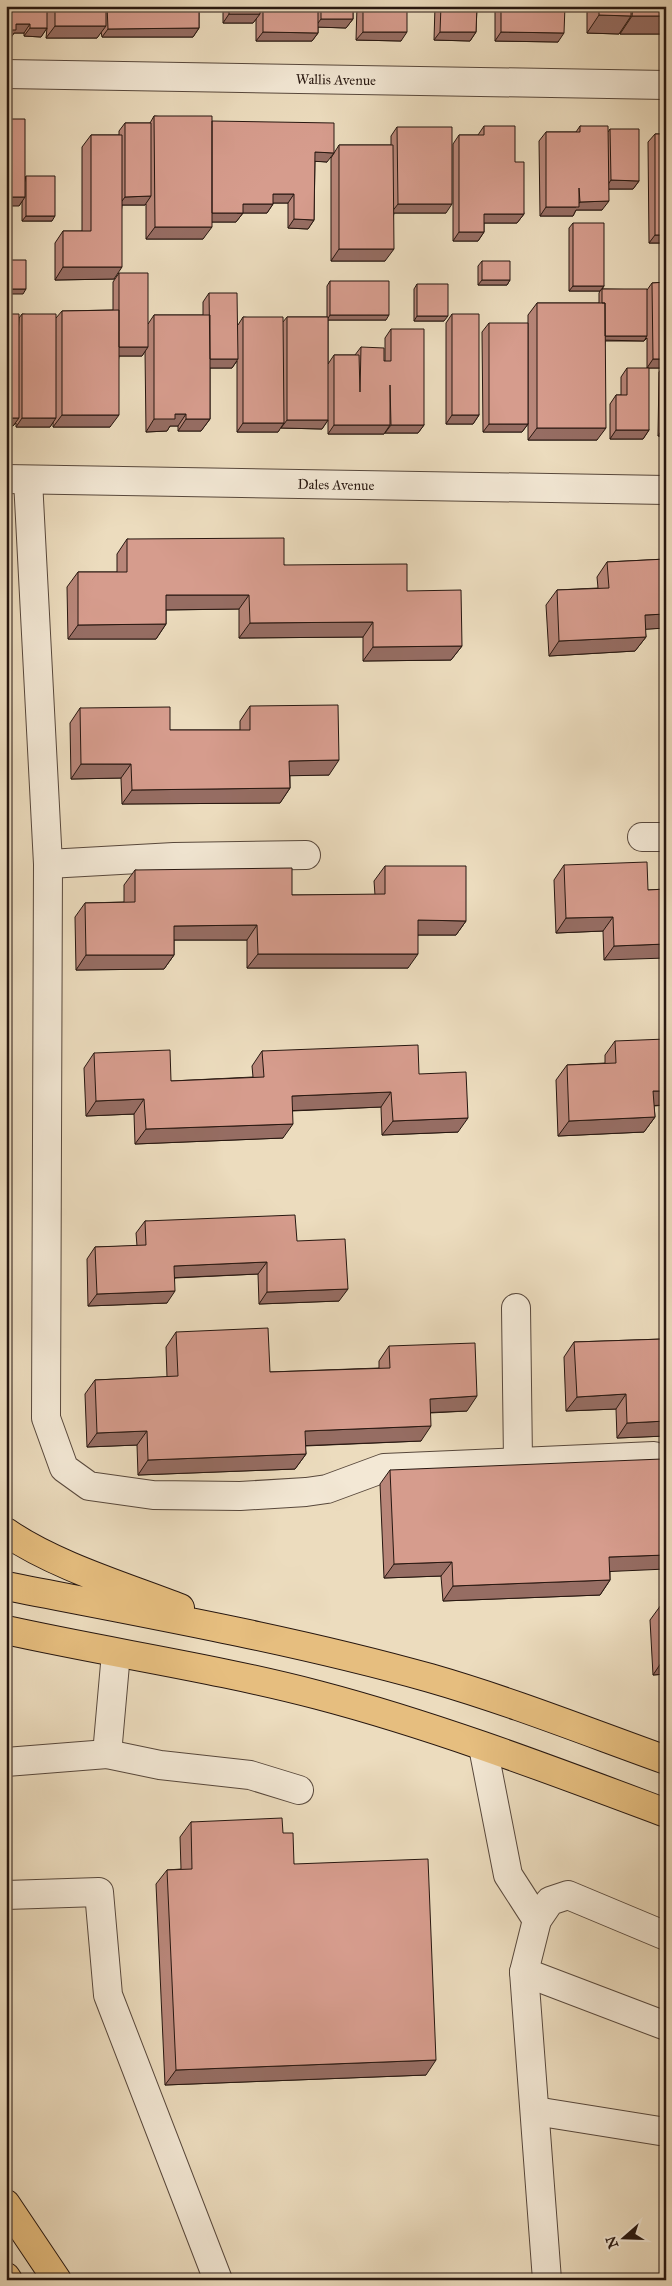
<svg xmlns="http://www.w3.org/2000/svg" width="672" height="2286" viewBox="0 0 672 2286" font-family="'IM FELL Great Primer',serif">
	<rect width="100%" height="100%" fill="#ecdcbe"/>
	<filter id="stains"><feTurbulence type="fractalNoise" baseFrequency=".004" numOctaves="4"/><feColorMatrix values="0 0 0 0 .2 0 0 0 0 .09 0 0 0 0 .02 0 0 0 .5 -.17"/></filter>
	<radialGradient id="worn" r=".72"><stop offset=".6" stop-color="#630" stop-opacity="0"/><stop offset="1" stop-color="#630" stop-opacity=".3"/></radialGradient>
	<g fill="none" stroke-linecap="round" stroke-linejoin="round">
		<g stroke="#58483c" stroke-width="30">
			<g id="minor">
				<path id="s1" d="M6,74L666,85"/>
				<path id="s2" d="M6,479L666,490"/>
				<path d="M28,480L48,864L46,1418L64,1468L89,1486L153,1495L240,1496L306,1492L327,1489L384,1468L654,1456L666,1465"/>
				<path d="M642,837H666"/>
				<path d="M48,864L174,857L306,855"/>
				<path d="M516,1308L518,1461"/>
				<path d="M483,1747L508,1875L537,1920"/>
				<path d="M107,1754L160,1765L250,1775L299,1790"/>
				<path d="M6,1762L107,1754L116,1653"/>
				<path d="M6,1895L99,1892L108,1995L218,2280"/>
				<path d="M524,1972L666,2026"/>
				<path d="M535,2111L666,2132"/>
				<path d="M547,2280L524,1972L537,1920L550,1901L568,1895L666,1936"/>
			</g>
		</g>
		<g stroke="#271710" stroke-width="30">
			<path id="highway" d="M6,1532C53,1565 126,1587 180,1608
				M6,1586C148,1614 291,1639 430,1678C510,1701 588,1732 666,1760
				M6,1630C110,1653 215,1668 318,1695C436,1726 551,1770 666,1813
				M6,2204L57,2280
				M6,2277L8,2280"/>
		</g>
		<use href="#minor" stroke="#f3e8d5" stroke-width="28"/>
		<use href="#highway" stroke="#e6be7f" stroke-width="28"/>
	</g>
	<path fill="#b88679" stroke="#271710" d="M6,6H199V28L193,37H102L101,32L97,38H46L47,28L41,37L24,36V33H14L10,39H6Z
		M223,6H353V19L346,28L318,27V33L312,41H256V19L253,23H223Z
		M357,6H407L401,41L356,40Z
		M435,6H477L476,32L470,41L434,40Z
		M499,6H565L558,42L495,41V12Z
		M581,6H666V34H620V32L619,34L587,33V7Z
		M154,116L212,122L327,162L315,161L314,220L308,229L288,228V203H273V204L267,213H243L236,222H212L203,239H146V204L145,205H122L114,279L55,280V243L63,231H82V147L91,135H119V131L125,123H150Z
		M484,126L515,162L524,214L517,223H484V232L478,241H453V144L459,135H478Z
		M580,126L608,132L610,129L639,181L633,189H609L602,210H576L573,216H540L539,141L546,132H576Z
		M397,127L446,213H394L385,261H331V158L339,145H391V136Z
		M655,134H666V243H649L648,142Z
		M26,176L52,221H22V201L19,206Z
		M573,223L604,286L602,289L647,290L652,283L666,282V436H658L659,372L662,368H647V338L644,341H605L597,440H528V315L537,303H599V293L600,291H569V228Z
		M482,261L510,280L507,285H478V266Z
		M119,273L148,324L154,315H203V302L209,293L238,325L243,317L283,322L287,317H327V286L330,281L386,320H328V364L334,355H355L361,347L384,361H385V338L391,329L424,425L418,433H385V432L384,434H328V420L322,429L281,428V427L278,432H237V361L232,368H210V419L201,431H178V426H170L167,431L146,432L145,351L142,356H119L110,427H53V422L50,427H16V423L13,426L19,318L22,314L56,318L62,311L113,310V282Z
		M417,284L444,321H414V289Z
		M452,314L479,415L473,424H446V323Z
		M489,323L528,424L522,432H483L482,332Z
		M627,368L649,430L643,439H610V404L616,395H621V377Z
		M127,539L284,565L407,591L462,646L451,660L363,661V637L239,638V609L166,610V624L156,639H68L67,587L78,572H117V554Z
		M666,559V628L645,629L646,637L635,651L549,656L546,605L557,590L598,588L597,577L607,562Z
		M250,706L329,775H290V788L280,803L122,804L121,778L71,779L70,723L80,708L170,730H240V721Z
		M564,865L648,890L666,889L604,960L603,931L556,933L554,880Z
		M385,866L466,921L456,935H418L408,968H247V940H174V955L164,969L76,970L75,917L85,903L124,902V885L135,870L292,895H375L374,881Z
		M615,1041L666,1105L654,1106L655,1117L644,1132L558,1136L556,1080L567,1065L605,1063V1055Z
		M262,1051L419,1074L458,1132L382,1135L381,1107L292,1111L283,1138L135,1144L134,1114L86,1116L84,1068L94,1053L171,1081L253,1077L252,1066Z
		M145,1221L297,1241L339,1301L259,1304L258,1274L175,1278L167,1303L88,1306L87,1259L95,1247L137,1246L136,1233Z
		M176,1332L270,1372L379,1368V1361L389,1346L467,1411L430,1413L421,1441L305,1446L306,1454L295,1469L138,1475L137,1445L87,1447L85,1394L95,1380L167,1377L166,1347Z
		M663,1339L666,1436L617,1438L616,1409L566,1411L564,1357L574,1342Z
		M390,1470L610,1571V1580L600,1595L443,1601L441,1576L384,1578L380,1484Z
		M661,1605L666,1674L653,1675L650,1620Z
		M191,1822L283,1833L294,1864L426,2075L165,2085L156,1884L167,1870L181,1869L180,1837Z"/>
	<path fill="#966d63" stroke="#271710" d="M229,14H260L253,23H223Z
		M599,15L631,16L619,34L587,33Z
		M632,16H666V34H620Z
		M321,19H353L346,28L315,27Z
		M16,24H30L24,33H14L10,39H6V30Z
		M55,26H106L97,38H46Z
		M30,28H47L41,37L24,36Z
		M199,28L193,37H102L108,29Z
		M263,32L318,33L312,41H256Z
		M363,32H407L401,41L356,40Z
		M440,32H476L470,41L434,40Z
		M501,32L564,33L558,42L495,41Z
		M315,152L334,153L327,162L309,161Z
		M611,180L639,181L633,189H605Z
		M273,194H294L288,203H266Z
		M151,196L145,205H119L125,197Z
		M6,197H25L19,206H6Z
		M609,201L602,210H576L573,216H540L546,207H576L580,202Z
		M243,204H273L267,213H237Z
		M398,204H452L446,213H391Z
		M212,213H243L236,222H206Z
		M484,214H524L517,223H478Z
		M26,216H55L52,221H22Z
		M294,219L314,220L308,229L288,228Z
		M155,227H212L203,239H146Z
		M459,232H484L478,241H453Z
		M655,235H666V243H649Z
		M339,249H394L385,261H331Z
		M63,267H122L114,279L55,280Z
		M482,280H510L507,285H478Z
		M573,286H604L600,291H569Z
		M6,289H26L23,294H6Z
		M330,315H389L386,320H327Z
		M417,316H448L444,321H414Z
		M602,336H647L644,341L599,340Z
		M119,347H148L142,356H113Z
		M210,359H238L232,368H204Z
		M653,359H666V368L665,364L662,368H647Z
		M175,414H186L178,426H170L167,431L146,432L154,419Z
		M62,415H119L110,427H53Z
		M452,415H479L473,424H446Z
		M6,418H19L13,426H6Z
		M22,418H56L50,427H16Z
		M186,419H210L201,431H178Z
		M287,420H328L322,429L281,428Z
		M243,423H284L278,432H237Z
		M489,424H528L522,432H483Z
		M334,425H390L384,434H328Z
		M391,425H424L418,433H385Z
		M664,427H666V436H658Z
		M537,428H606L597,440H528Z
		M616,430H649L643,439H610Z
		M166,595H249L239,609L156,610Z
		M666,614V628L634,630L645,615Z
		M373,622L363,637L239,638L250,623Z
		M166,624L156,639H68L78,625Z
		M646,637L635,651L549,656L559,641Z
		M462,646L451,660L363,661L373,647Z
		M339,760L329,775L279,776L289,761Z
		M81,764H131L121,778L71,779Z
		M290,788L280,803L122,804L132,790Z
		M613,917L603,931L556,933L566,918Z
		M418,920L466,921L456,935H408Z
		M257,925L247,940H164L174,926Z
		M666,944V958L604,960L614,946Z
		M258,954H418L408,968H247Z
		M86,955H174L164,969L76,970Z
		M653,1091H666V1105L643,1106Z
		M391,1092L381,1107L282,1111L292,1096Z
		M144,1099L134,1114L86,1116L96,1101Z
		M655,1117L644,1132L558,1136L569,1121Z
		M468,1118L458,1132L382,1135L393,1121Z
		M293,1124L283,1138L135,1144L146,1129Z
		M267,1262L258,1274L166,1278L174,1266Z
		M348,1289L339,1301L259,1304L267,1292Z
		M175,1291L167,1303L88,1306L97,1294Z
		M626,1394L616,1409L566,1411L577,1397Z
		M477,1396L467,1411L419,1413L430,1399Z
		M666,1421V1436L617,1438L627,1423Z
		M431,1426L421,1441L295,1446L305,1431Z
		M147,1431L137,1445L87,1447L97,1433Z
		M306,1454L295,1469L138,1475L148,1460Z
		M666,1555V1569L599,1572L609,1557Z
		M452,1562L441,1576L384,1578L394,1564Z
		M610,1580L600,1595L443,1601L453,1586Z
		M663,1660H666V1674L653,1675Z
		M436,2060L426,2075L165,2085L176,2070Z"/>
	<path fill="#d69c8d" stroke="#271710" d="M6,6H47V28H30V24H16V30H6Z
		M55,6H106V26H55Z
		M107,6H199V28L108,29Z
		M229,6H260V14H229Z
		M263,6H318V33L263,32Z
		M321,6H353V19H321Z
		M363,6H407V32H363Z
		M441,6H477L476,32H440Z
		M501,6H565L564,33L501,32Z
		M599,6H631V16L599,15Z
		M633,6H666V16H632Z
		M154,116H212V227H155Z
		M6,119H25V197H6Z
		M212,121L334,123V153L315,152L314,220L294,219V194H273V204H243V213H212Z
		M125,123H151V196L125,197Z
		M484,126H515V162H524V214H484V232H459V135H484Z
		M580,126H608L609,201L580,202L579,188V207H546V132H580Z
		M397,127H452V204H398Z
		M610,129H639V181L611,180Z
		M655,134H666V235H655Z
		M91,135H122V267H63V231H91Z
		M339,145H393L394,249H339Z
		M26,176H55V216H26Z
		M573,223H604V286H573Z
		M6,260H26V289H6Z
		M482,261H510V280H482Z
		M119,273H148V347H119Z
		M330,281H389V315H330Z
		M666,282V359H653L652,283Z
		M417,284H448V316H417Z
		M602,289H647V336H605V303H602Z
		M209,293H237L238,359H210Z
		M537,303H605L606,428H537Z
		M119,310V415H62V311Z
		M6,314H19V418H6Z
		M22,314H56V418H22Z
		M452,314H479V415H452Z
		M154,315H210V419H186V414H175V419H154Z
		M243,317H283L284,423H243Z
		M287,317H328V420H287Z
		M489,323H528V424H489Z
		M391,329H424V425H391L390,385V425H334V355H359L360,392L361,347L384,348V361H391Z
		M665,364H666V427H664Z
		M627,368H649V430H616V395H627Z
		M284,538V565L407,564V591L461,590L462,646L373,647V622L250,623L249,595H166V624L78,625V572H127V539Z
		M666,559V614L645,615L646,637L559,641L557,590L609,588L607,562Z
		M338,705L339,760L289,761L290,788L132,790L131,764H81L80,708L170,707V730H250V706Z
		M647,862L648,890L666,889V944L614,946L613,917L566,918L564,865Z
		M385,866H466V921L418,920V954H258L257,925L174,926V955H86L85,903L135,902V870L292,868V895L385,894Z
		M666,1039V1091H653L655,1117L569,1121L567,1065L616,1063L615,1041Z
		M418,1045L419,1074L466,1072L468,1118L393,1121L391,1092L292,1096L293,1124L146,1129L144,1099L96,1101L94,1053L170,1050L171,1081L264,1077L262,1051Z
		M295,1215L297,1241L345,1239L348,1289L267,1292V1262L174,1266L175,1291L97,1294L95,1247L146,1245L145,1221Z
		M268,1328L270,1372L390,1368L389,1346L475,1343L477,1396L430,1399L431,1426L305,1431L306,1454L148,1460L147,1431L97,1433L95,1380L178,1376L176,1332Z
		M663,1339L664,1365H666V1421L627,1423L626,1394L577,1397L574,1342Z
		M662,1459L664,1507H666V1555L609,1557L610,1580L453,1586L452,1562L394,1564L390,1470Z
		M661,1605H666V1660H663Z
		M282,1818L283,1833H293L294,1864L428,1859L436,2060L176,2070L167,1870L192,1869L191,1822Z"/>
	<g text-anchor="middle" dominant-baseline="central" stroke-width="5" stroke-linejoin="round" paint-order="stroke">
		<g font-size="14" fill="#271710" stroke="#f3e8d5">
			<text stroke="none"><textPath href="#s1" startOffset="330">Wallis Avenue</textPath></text>
			<text stroke="none"><textPath href="#s2" startOffset="330">Dales Avenue</textPath></text>
		</g>
	</g>
	<rect width="672" height="2286" fill="none" stroke="#ecdcbe" stroke-width="25"/>
	<rect x="8" y="8" width="657" height="2271" fill="none" stroke="#271710" stroke-width="2.5"/>
	<rect x="12" y="12" width="647" height="2261" fill="none" stroke="#271710"/>
	<g transform="translate(624 2238) rotate(250)" stroke="#f3e8d5" stroke-width="4" paint-order="stroke">
	<path d="M0-4L9 19L0 12L-9 19Z" fill="#271710"/>
	<text y="-8" font-size="14" font-weight="bold" text-anchor="middle" fill="#271710">N</text>
	</g>
	<rect width="100%" height="100%" filter="url(#stains)"/>
	<rect width="100%" height="100%" fill="url(#worn)"/>
</svg>
